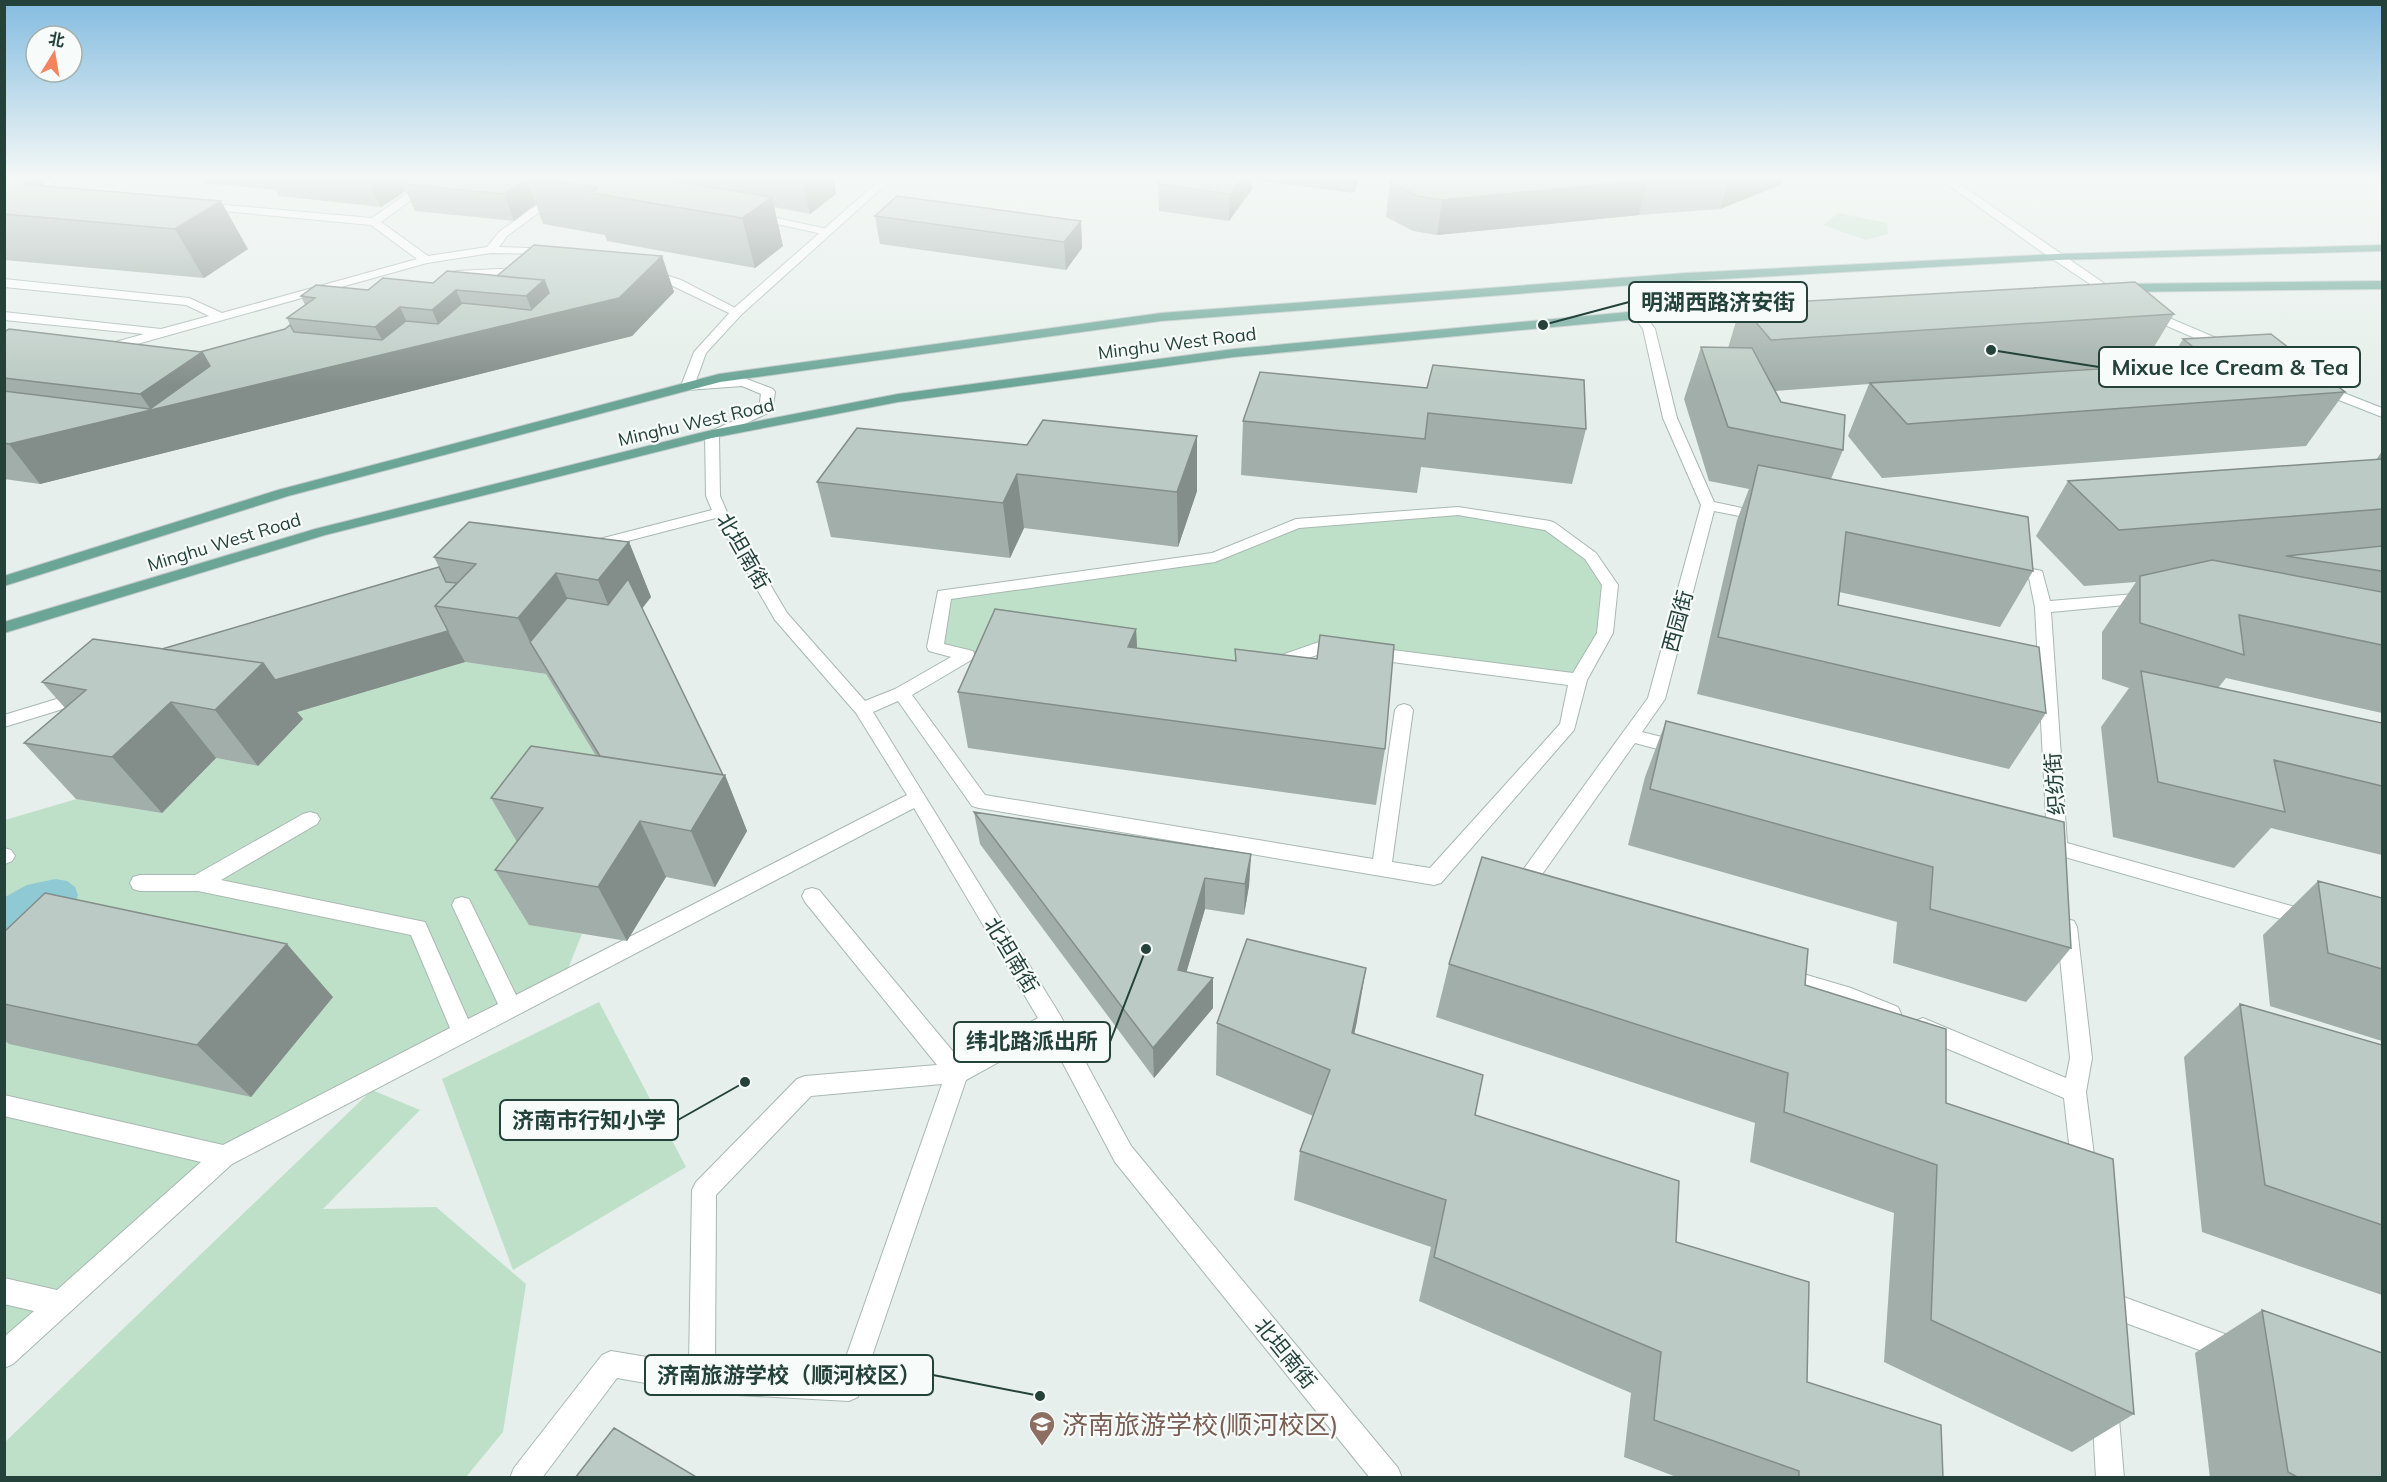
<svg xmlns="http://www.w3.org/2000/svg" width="2387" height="1482" viewBox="0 0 2387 1482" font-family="Mulish,'Noto Sans SC',sans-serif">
	<rect width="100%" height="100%" fill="#e6efeb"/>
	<path fill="#bfe0c8" d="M1838,213L1887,223L1888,234L1866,240L1823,225Z
		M1458,511L1550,526L1591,556L1610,585L1605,633L1578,680L1322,647L1260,669L1018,640L967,655L935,647L944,595L1215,557L1296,524Z
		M465,662L546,674L631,813L530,924L582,934L563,981L224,1156L5,1357V820L216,758L258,766L302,720L281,716Z
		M599,1002L686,1167L513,1270L442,1079Z
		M372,1090L420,1110L323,1209L436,1207L526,1284L503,1432L466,1477L5,1478V1442Z"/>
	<path fill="#8ec9d4" d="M55,879L67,881L75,887L78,895L75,905L5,946V897L27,885Z"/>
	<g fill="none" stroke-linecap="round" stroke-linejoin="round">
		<g stroke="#a8b8b2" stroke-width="2">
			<path id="minor" d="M50,178H63L4,208V201Z
				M429,178H441L381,222L428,256L487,247L499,232L574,178H586L507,236L499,247L554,249V253L550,254L491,253L427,263L105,353L99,349L101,346L144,334L4,320V312L161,329L209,316L186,305L4,287V279L189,298L222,313L417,259L371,225L202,209L197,206L202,203L372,218Z
				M754,213L827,229L833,232L827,235L750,218V214Z
				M524,268L530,272L528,274L456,279L450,275L456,271Z
				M647,269L681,280L743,312L737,316L733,315L673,286L643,275V271Z
				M1639,311L1643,312L1655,329L1677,418L1714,502L1770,514L1772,517L1765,521L1714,511L1665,699L1642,732L1686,743L1689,748L1686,753L1680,755L1635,743L1526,897L1519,899L1512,897L1509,891L1512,885L1648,698L1701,505L1663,418L1643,329L1633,315Z
				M744,378L773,389L775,392L772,411L719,436L720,496L727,512L787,613L865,701L895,689L951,657L929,651L927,647L938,591L1212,553L1296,519L1458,507L1550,521L1555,523L1596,553L1618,585L1613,633L1587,680L1574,730L1441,883L1434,885L979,808L972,806L898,701L873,712L1060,1015L1131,1146L1398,1468L1402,1478H1370L1115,1162L1048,1035L966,1080L858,1397L849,1401L702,1393L617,1378L542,1478H510L514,1468L602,1355L611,1351L689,1364L692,1190L696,1182L797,1079L805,1076L937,1065L805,902L802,896L805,890L812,888L819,890L960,1060L1038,1018L914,808L232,1164L13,1364L4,1368V1337L34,1311L4,1304V1278L57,1290L201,1162L4,1116V1095L223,1145L450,1028L411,935L198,891H140L133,889L130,883L133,877L140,875H195L303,814L310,812L317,814L320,819L317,824L221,880L425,922L468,1019L498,1004L452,905L455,899L462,897L469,899L516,995L907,795L856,713L775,620L716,518L589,551L581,546L584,543L712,510L706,496L705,434L759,409L761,394L742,386L688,390L681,386L688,382ZM1458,515L1545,530L1585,559L1602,585L1597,633L1573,673L1369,647L1363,649L1361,653L1363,657L1369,659L1568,685L1560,724L1430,868L1392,862L1413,710L1410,706L1404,704L1398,706L1395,710L1373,859L985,795L912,695L973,659L975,655L973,651L944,644L951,599L1215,562L1299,528ZM942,1084L840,1374L715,1367L716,1195L811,1096Z
				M2009,564L2042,571L2050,601L2147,593L2155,598L2147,603L2051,612L2067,843L2309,911L2316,913L2319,919L2316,925L2309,927L2037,849L2034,844L2037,839L2047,837L2035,607L2029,578L2003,572L2001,569Z
				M1322,641L1348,646L1350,650L1348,654L1342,656L1323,653L1273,670L1267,668L1265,664L1267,660Z
				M83,691L89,693L92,697L89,701L4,727V715Z
				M4,848L11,850L15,856L12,861L5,864Z
				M2067,919L2074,921L2077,927L2092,1058L2086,1092L2096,1171L2092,1179L2084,1182L2076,1179L2072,1171L2064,1098L1915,1035L1912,1028L1915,1021L1923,1018L2066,1078L2070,1058L2057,927L2060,921Z
				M1783,968L1851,988L1898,1007L1901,1014L1898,1021L1890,1023L1846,1005L1776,983L1772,977L1776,971Z
				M2102,1289L2244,1341L2248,1350L2244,1359L2235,1363L2093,1311L2089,1302L2093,1293Z
				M2105,1394L2115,1397L2118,1407L2124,1478H2096L2092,1407L2095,1397Z"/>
		</g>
		<g stroke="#a8b8b2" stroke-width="2">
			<path id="tertiary" d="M882,178H893L741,315L706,353L693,389H683L681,386L694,352L733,309Z"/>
		</g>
		<g stroke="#a4bbb3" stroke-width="2">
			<path id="secondary" d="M1939,178H1951L2124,297L2118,301L2114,300L2039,250Z
				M2148,309L2228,343L2230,346L2228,349H2220L2144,316V310Z
				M2321,384L2382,408V417L2316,391L2314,388Z"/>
		</g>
		<g stroke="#c2cac8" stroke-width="2">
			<path id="primary" d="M2382,245V251L2056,260L1686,281L1161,321L720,382L288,496L4,586V576L278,490L719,374L1161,313L1686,273L2056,254Z
				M2382,281V289L2119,292L2113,288L2119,284Z
				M1765,304L1771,308L1769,311L1639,319L1234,357L898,402L712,438L325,535L4,633V622L315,529L712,430L898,394L1234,349L1639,311Z"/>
		</g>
		<use href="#minor" fill="#fff" fill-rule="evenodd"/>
		<use href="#tertiary" fill="#fff" fill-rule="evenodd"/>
		<use href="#secondary" fill="#fff" fill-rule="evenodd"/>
		<use href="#primary" fill="#6aa596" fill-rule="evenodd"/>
	</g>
	<path fill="#a1aea9" d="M4,178H40L45,186L248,249L204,278L4,260Z
		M201,178H833L836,194L810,214L774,207L783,246L755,268L607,241L605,235L543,224L536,204L514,221L415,211L406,191L381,207L279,196L276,190L203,183Z
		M1163,178H1360L1353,193L1252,180V189L1229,221L1159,211L1158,184Z
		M1401,178H1783L1780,185L1720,209L1639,215L1437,235L1413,231L1386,217L1390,182Z
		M875,216L1081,221L1082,248L1066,270L880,244Z
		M662,256L674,292L632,336L40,484L4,479V332L200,352L285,329L290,325L287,318L305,305L301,296L368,290Z
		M1741,305L2174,314L2143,365L2033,373L2167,365L2183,339L2345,392L2306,446L1882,478L1848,436L1869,384L1775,391L1781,402L1843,450L1831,479L2033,571L2000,627L1839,592L1838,605L2046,713L2009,769L1697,694L1737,520L1749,489L1709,481L1684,399L1701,347L1728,348Z
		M1260,372L1586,429L1572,484L1421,467L1417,493L1241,475L1243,421Z
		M1197,436V491L1178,547L1024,528L1010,558L831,537L817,482Z
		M2382,451V713L2226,678L2218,688L2382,723V855L2271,828L2234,868L2113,837L2101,727L2129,688L2102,679V632L2136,582L2084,586L2036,536L2068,481L2376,460Z
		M629,542L651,597L642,608L723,775H725L747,831L715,887L666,877L627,941L529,925L495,870L517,842L491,798L596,756L546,674L465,662L297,712L303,719L258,766L216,758L162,813L76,799L24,743L65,708L42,682L162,649L439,567L434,557Z
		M1136,629L1137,648L1235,661V649L1385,749L1376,805L968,748L958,692Z
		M1666,721L2064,822L2071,948L2026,1002L1893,963L1897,922L1628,845L1645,777Z
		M974,812L1251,854L1249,886L1244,915L1205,909L1186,972L1213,978V1008L1154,1078L980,844Z
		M2318,881L2382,898V1041L2270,1006L2263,935Z
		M4,932L333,997L251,1097L9,1044L4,1040Z
		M1449,964L1805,985L1946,1103L2134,1414L2072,1452L1884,1362L1894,1213L1750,1162L1755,1123L1436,1017Z
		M2240,1004L2382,1045V1295L2202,1232L2184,1057Z
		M1357,1021L1354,1034L1475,1115L1676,1242L1807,1382L1943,1478H1679L1624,1457L1631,1393L1419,1301L1431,1247L1294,1200L1300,1151L1313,1116L1216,1075L1217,1023Z
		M2262,1310L2382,1478H2210L2195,1353Z"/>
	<path fill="#838d89" d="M35,178H40L66,219L23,184Z
		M367,178H412L403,184L406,191L381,207Z
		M526,178L536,204L514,221L504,194Z
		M802,178H833L836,194L810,214Z
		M1242,178H1252V189L1229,221L1230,194Z
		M1354,178H1360L1353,193Z
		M1730,178H1783L1780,185L1720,209Z
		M1648,180L1639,215L1437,235L1442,200Z
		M772,197L783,246L755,268L742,218Z
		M221,201L248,249L204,278L175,229Z
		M1081,221L1082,248L1066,270L1064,242Z
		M662,256L674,292L632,336L40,484L9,444L151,410L140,394L202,352L389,353L375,327L400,307L418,346L445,340L432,310L456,290L475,333L535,318L526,296L544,280Z
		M1197,436V491L1178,547L1177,492Z
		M1017,474L1024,528L1010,558L1003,503Z
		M629,542L651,597L621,636L598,580Z
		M556,573L581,629L530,642L518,618Z
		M1136,629L1139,685L1128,647Z
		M448,631L465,662L297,712L303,719L258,766L215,710L263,663Z
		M171,702L216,758L162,813L112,757Z
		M725,775L747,831L715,887L691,831Z
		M640,821L666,877L627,941L598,887Z
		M1251,854L1249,886L1244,915L1245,884Z
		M1205,878V909L1178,1001V970Z
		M287,944L333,997L251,1097L197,1045Z
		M1366,968L1357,1021L1343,1085L1352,1033Z
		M1213,978V1008L1154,1078L1153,1048Z"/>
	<path fill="#bbcac4" stroke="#838d89" stroke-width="1.5" d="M4,178H35L23,184L221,201L175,229L4,214Z
		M412,178H526L504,194L403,184Z
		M537,178H655L772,197L742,218L591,193L598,188Z
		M1163,178H1242L1230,194L1158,184Z
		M1401,178H1682L1648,180L1442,200L1417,196L1390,182Z
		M897,196L1081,221L1064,242L875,216Z
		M534,245L662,256L619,298L9,444L4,443V391L150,409L210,366L202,352H200L285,329L290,325L294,332L382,340L406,321L438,324L462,303L531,310L549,293L544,280L497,276Z
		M447,271L544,280L526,296L456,290L432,310L400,307L375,327L287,318L315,298L301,296L316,285L368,290L383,278L433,283Z
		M2135,282L2174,314L1771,340L1741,305Z
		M9,329L202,352L140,394L4,378V332Z
		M2271,334L2345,392L1907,424L1870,383L2213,362L2183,339Z
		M1701,347L1752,348L1781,402L1845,415L1843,450L1728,427Z
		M1433,365L1584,380L1586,429L1428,413L1425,439L1243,421L1260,372L1427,388Z
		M1043,420L1197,436L1177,492L1017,474L1003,503L817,482L857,428L1027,445Z
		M2382,459V509L2119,530L2068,481Z
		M1758,465L2028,517L2033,571L1846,532L1838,605L2039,647L2046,713L1718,637Z
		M469,522L629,542L598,580L556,573L518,618L435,606L476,564L434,557Z
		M2382,546V571L2286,556Z
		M2212,560L2382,592V645L2239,615L2244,655L2140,623V576Z
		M439,567L446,582L457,583L435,606L448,631L275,680L263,663L162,649Z
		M628,579L723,775L600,756L530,642L567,598L608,605Z
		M995,609L1136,629L1128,647L1236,661L1235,649L1317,659L1320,635L1394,645L1385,749L958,692Z
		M93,639L263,663L215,710L171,702L112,757L24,743L86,690L42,682Z
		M2141,671L2382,723V786L2274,760L2285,812L2158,782Z
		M1666,721L2064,822L2071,948L1930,909L1933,867L1650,789Z
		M531,746L725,775L691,831L640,821L598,887L495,870L543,808L491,798Z
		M974,812L1251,854L1245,884L1205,878L1178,970L1213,978L1153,1048Z
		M1482,857L1808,949L1805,985L1946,1029V1103L2113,1159L2134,1414L1931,1320L1937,1165L1784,1112L1788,1073L1449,964Z
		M2318,881L2382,898V969L2328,953Z
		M45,893L287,944L197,1045L4,1004V932Z
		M1247,939L1366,968L1352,1033L1483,1075L1475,1115L1679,1181L1676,1242L1809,1282L1807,1382L1941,1425L1943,1478H1799V1471L1654,1420L1661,1352L1434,1257L1446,1200L1300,1151L1330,1070L1217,1023Z
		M2240,1004L2382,1045V1225L2265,1185Z
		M2262,1310L2382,1353V1478H2299L2288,1472Z
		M614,1428L698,1478H575Z"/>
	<linearGradient id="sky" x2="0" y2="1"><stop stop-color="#84bce0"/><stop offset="0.46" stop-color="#f4f8f6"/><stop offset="1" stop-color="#f4f8f6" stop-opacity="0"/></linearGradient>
	<rect width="2387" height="385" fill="url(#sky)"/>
	<defs>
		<g id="school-pin" transform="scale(1.35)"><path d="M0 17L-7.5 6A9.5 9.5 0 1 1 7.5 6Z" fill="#8d6e63" stroke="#f7fbf9"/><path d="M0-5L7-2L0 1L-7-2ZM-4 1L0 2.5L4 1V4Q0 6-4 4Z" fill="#fff"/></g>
	</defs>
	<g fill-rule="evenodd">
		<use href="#school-pin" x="1042" y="1424"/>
	</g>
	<g text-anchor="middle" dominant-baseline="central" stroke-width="4.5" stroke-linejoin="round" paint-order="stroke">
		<g font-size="18" fill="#24423a" stroke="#f7fbf9">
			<text transform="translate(1177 343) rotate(-7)">Minghu West Road</text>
			<text transform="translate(696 422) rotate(-13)">Minghu West Road</text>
			<text transform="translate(224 542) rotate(-17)">Minghu West Road</text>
		</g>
		<g font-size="21" fill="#24423a" stroke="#f7fbf9">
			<text transform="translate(744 551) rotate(60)">北坦南街</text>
			<text transform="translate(1677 621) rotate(-75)">西园街</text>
			<text transform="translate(2054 784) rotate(-94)">织纺街</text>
			<text transform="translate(1012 955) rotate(59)">北坦南街</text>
			<text transform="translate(1286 1353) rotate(51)">北坦南街</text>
		</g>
		<g font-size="26" fill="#785e54" stroke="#f7fbf9" text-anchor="start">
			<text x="1062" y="1424">济南旅游学校(顺河校区)</text>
		</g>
	</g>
	<path fill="none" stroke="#24423a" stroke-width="2" d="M1543 325L1629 302M1991 350L2099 367M1146 949L1110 1042M745 1082L678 1120M1040 1396L933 1375"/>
	<g fill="#24423a" stroke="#f7fbf9" stroke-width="2">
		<circle cx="1543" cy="325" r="6"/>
		<circle cx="1991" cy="350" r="6"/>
		<circle cx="1146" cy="949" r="6"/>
		<circle cx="745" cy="1082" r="6"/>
		<circle cx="1040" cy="1396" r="6"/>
	</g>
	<g fill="#f7fbf9" stroke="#24423a" stroke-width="2">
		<rect x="1629" y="282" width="178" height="40" rx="6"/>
		<rect x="2099" y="347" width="261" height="40" rx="6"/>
		<rect x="954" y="1022" width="156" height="40" rx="6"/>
		<rect x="500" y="1100" width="178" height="40" rx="6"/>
		<rect x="645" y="1355" width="288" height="40" rx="6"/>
	</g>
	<g font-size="22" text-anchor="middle" font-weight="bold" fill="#24423a">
		<text x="1718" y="310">明湖西路济安街</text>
		<text x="2230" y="375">Mixue Ice Cream &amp; Tea</text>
		<text x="1032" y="1049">纬北路派出所</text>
		<text x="589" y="1128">济南市行知小学</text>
		<text x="789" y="1383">济南旅游学校（顺河校区）</text>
	</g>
	<rect width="2387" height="1482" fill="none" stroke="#24423a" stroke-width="12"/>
	<g transform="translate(54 54) rotate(11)"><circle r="28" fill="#f7fbf9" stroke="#a3b1ad" stroke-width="1.5"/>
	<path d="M0-4.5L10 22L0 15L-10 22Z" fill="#f4845f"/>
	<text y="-9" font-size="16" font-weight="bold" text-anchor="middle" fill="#24423a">北</text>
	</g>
</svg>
